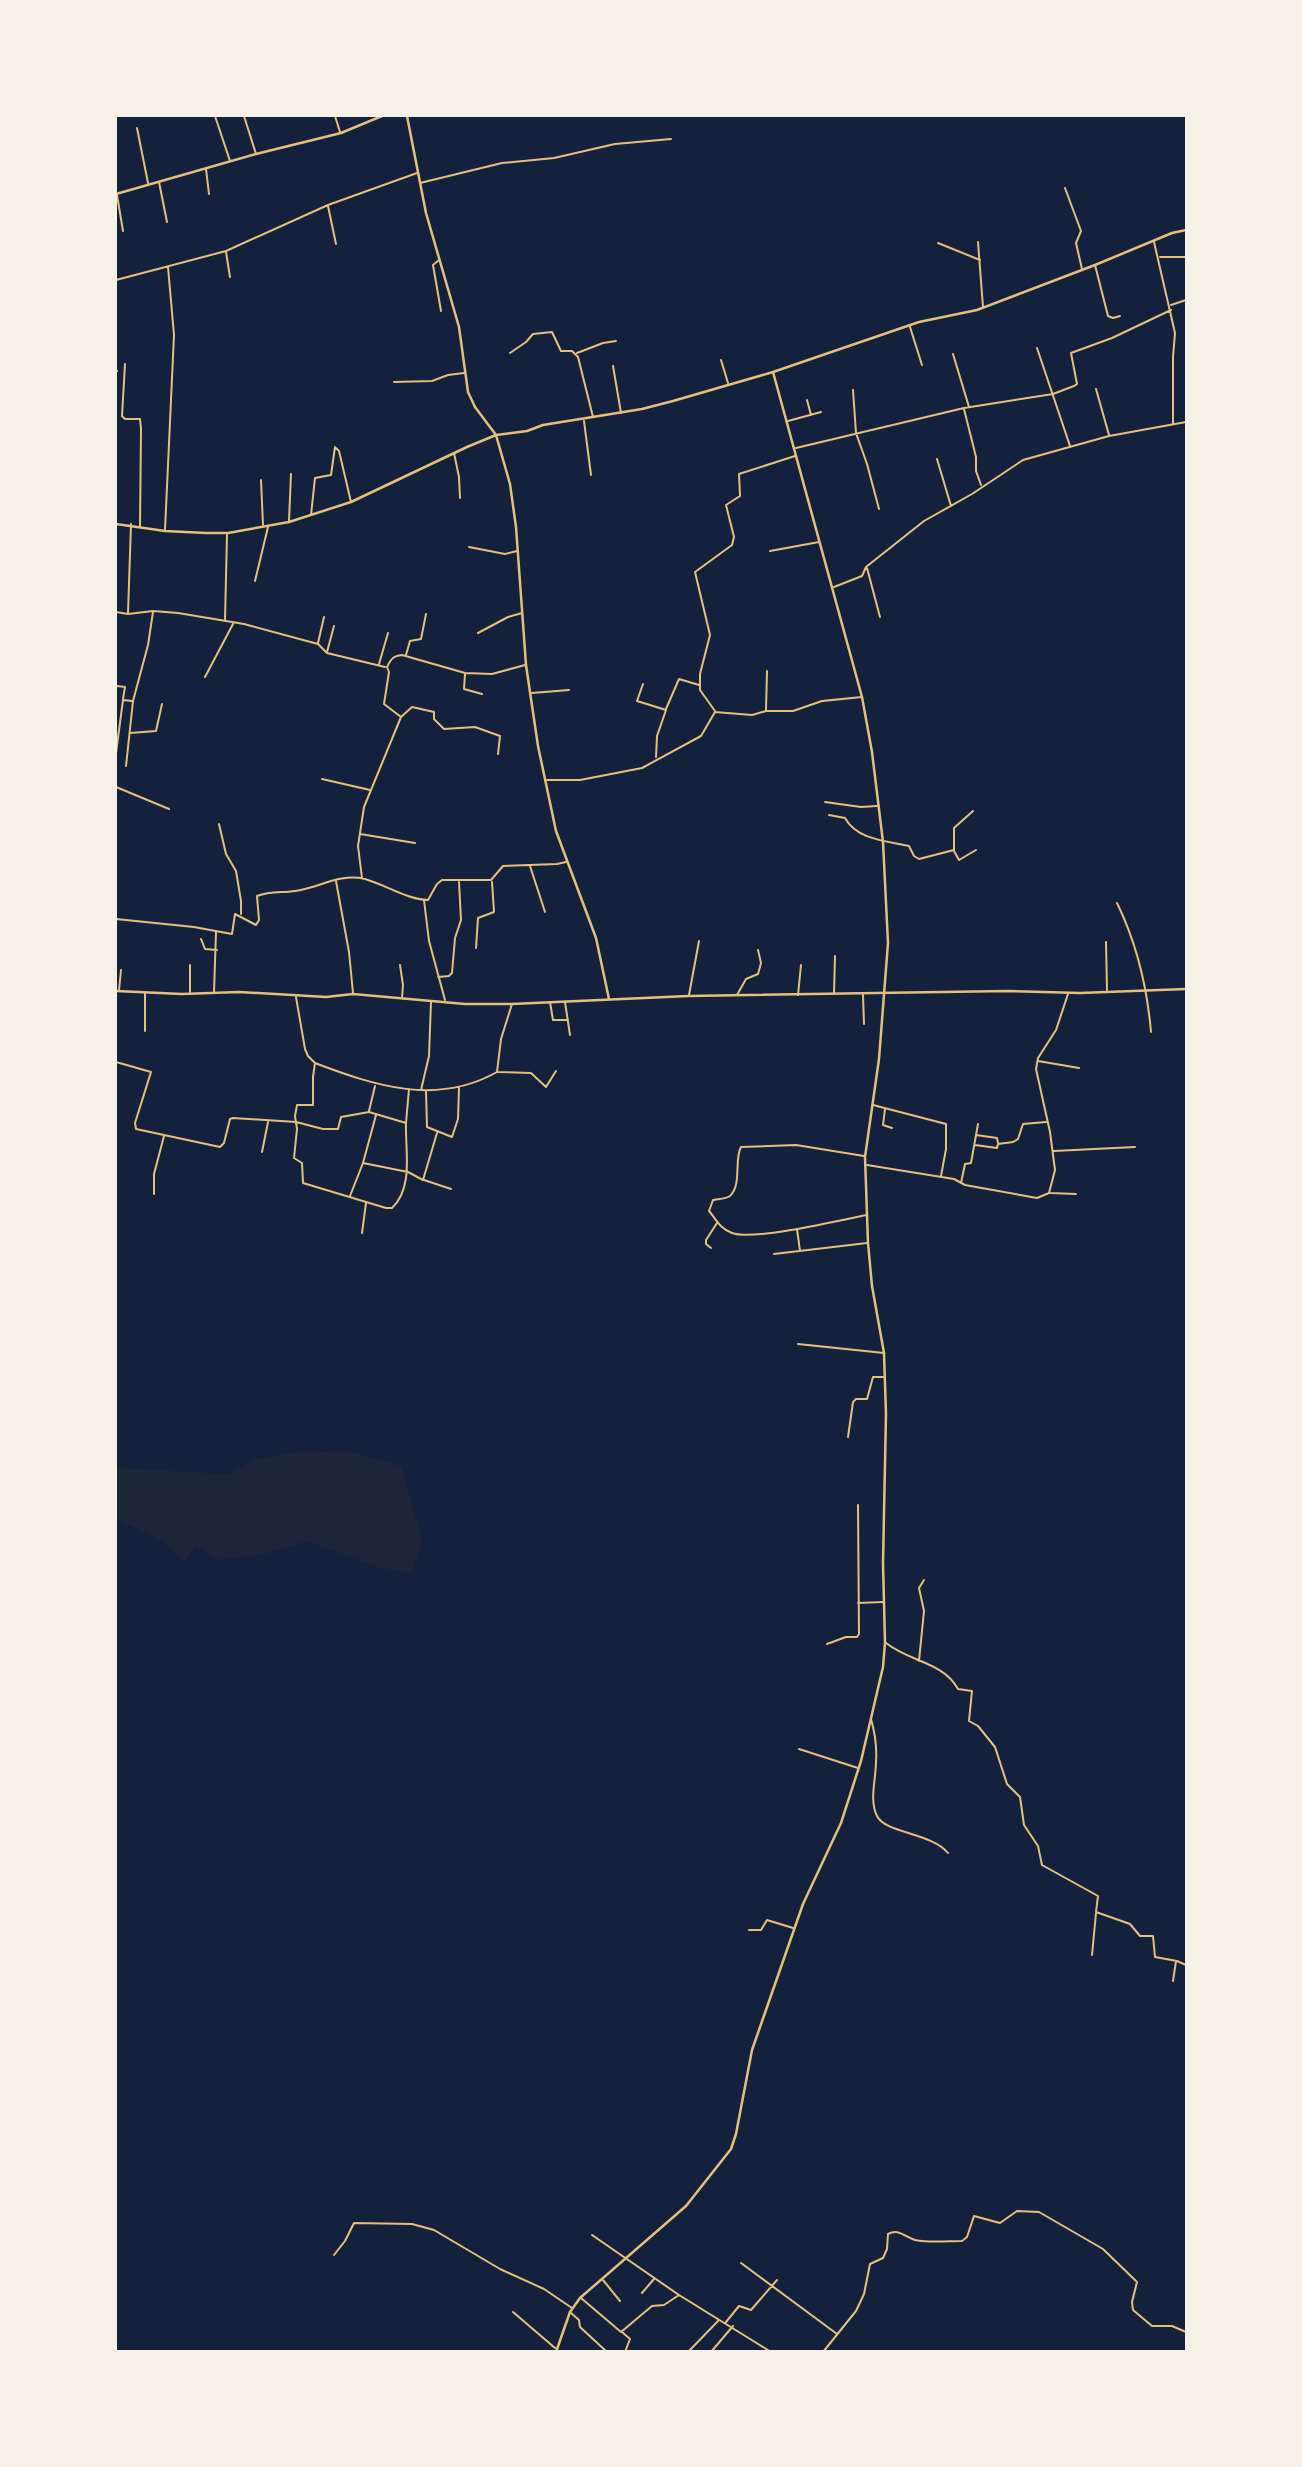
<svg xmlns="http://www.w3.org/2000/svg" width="1302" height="2467" viewBox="0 0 1302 2467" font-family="Lato,sans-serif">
	<rect width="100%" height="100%" fill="#14213d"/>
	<path fill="#1d2539" d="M349,1451L401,1466L422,1540L412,1573L381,1568L307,1541L269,1553L220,1560L196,1546L184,1561L159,1539L116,1519V1468L227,1474L254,1460L287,1453Z"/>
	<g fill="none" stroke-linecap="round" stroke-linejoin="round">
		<path stroke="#e5c07b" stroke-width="2" d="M215,116L230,161
			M244,116L256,154
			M335,116L340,132
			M137,128L148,183
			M206,169L209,194
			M159,182L167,222
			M420,183L502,163L554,158L615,144L671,139
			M1065,188L1081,231L1076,243L1082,269
			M117,195L123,231
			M328,206L336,244
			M978,242L983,307
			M1154,242L1175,333L1173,357V424
			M938,243L980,260
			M226,252L230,277
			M1160,257H1186
			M439,260L433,265L441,311
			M1095,265L1108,316L1113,318L1120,316
			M116,280L226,251L328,205L417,173
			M1171,305L1186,300
			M910,327L922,365
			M1037,348L1070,446
			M510,353L526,342L533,334L552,332L561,351H572L578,357L593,417
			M577,353L603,343L616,341
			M953,354L969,407
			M721,360L728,383
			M125,364L122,416L125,419H140L141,429L140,526
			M613,366L621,413
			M116,370L117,371
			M394,382L432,381L448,375L464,373
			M1096,389L1109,435
			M853,390L856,433L867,464L879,509
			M807,400L811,415
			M964,409L976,457V471L981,485
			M584,421L591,475
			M788,421L821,412
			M336,448L339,451L351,502
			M796,448L964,408L1053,394L1074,386L1077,384L1071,353L1112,338L1171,310
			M454,453L459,477L460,498
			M937,459L951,506
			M261,480L263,525
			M311,515L315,478L331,475L335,447
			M289,521L291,474
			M165,530L174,335L168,267
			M469,547L505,554L517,551
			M770,551L819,542
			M867,568L880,617
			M255,581L268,527
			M834,587L862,576L866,567L924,521L972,494L1023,460L1109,436L1186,422
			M116,612L128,614L153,611L178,613L244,624L318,644L327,653L385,667
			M128,613L131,524
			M225,620L227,535
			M478,633L508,617L522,613
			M318,643L324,617
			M327,652L334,626
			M406,655L410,641L421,639L426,614
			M379,664L388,633
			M465,674L464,689L482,694
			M205,677L233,624
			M643,684L637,701L666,710L657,736L656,757
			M117,686L125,687L123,699
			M532,693L569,690
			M666,709L679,679L699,685
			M766,710L767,671
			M715,711L700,690V674L710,635L695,572L732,545L734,537L726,505L740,496L739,474L795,456
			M401,717L412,707L434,712V719L444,729L475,727L500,736L498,754
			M130,733L156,731L162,704
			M116,753L123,700L132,701
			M126,766L133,701L148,645L153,612
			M322,779L370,790
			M547,780H580L642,768L701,736L715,712L752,715L766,711H793L822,701L862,697
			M116,787L169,809
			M825,802L861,807L877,806
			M829,815L845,818C857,840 887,841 909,846L914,856L919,859L954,850V828L973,811
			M219,824L226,854L236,871L241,901V914
			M360,834L415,843
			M954,851L959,860L976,850
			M530,866L545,912
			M362,878L358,846L364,807L401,717L384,704L389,672L387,667C391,659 393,656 402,655L465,673L492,674L525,665
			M336,881L349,952L353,993
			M424,900L429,941L445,1000
			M1117,903C1137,944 1147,986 1151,1032
			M116,919L194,927L232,934L235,914L256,925L259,920L257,896C271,891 281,893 295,891C319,888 339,873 365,879C386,885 406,899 428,900L437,884L442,880H491L503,866L557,864L566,862
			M201,939L205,949L217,950
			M1106,942L1107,990
			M476,948L478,918L494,912L492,882
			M400,965L403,985L402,998
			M438,977L449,976L452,973L455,938L461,920L459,882
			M119,990L121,970
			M190,992V965
			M214,992L216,932
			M834,993L835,956
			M689,995L699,941
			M737,995L746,979L758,974L761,963L758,950
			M798,995L801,965
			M863,995L864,1024
			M296,997L305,1049L308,1056L315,1063C375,1086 437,1106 497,1072L501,1039L512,1004
			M550,1002L553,1020H568
			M565,1002L570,1035
			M145,1031V993
			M1038,1061L1079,1068
			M116,1062L151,1072L135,1123L136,1129L220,1147L224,1143L230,1119L233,1118L296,1122L323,1129H338L341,1117L369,1112L406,1123
			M315,1063L313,1077V1105H297L295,1116L297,1129L294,1158L302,1163L303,1183L386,1208H392C414,1187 405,1150 406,1123C407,1111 408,1100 409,1089
			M498,1072L531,1073L546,1087L556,1071
			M421,1090L429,1056L431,1002
			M426,1092L427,1127L452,1137L458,1119L459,1088
			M873,1105L946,1124V1149L941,1176
			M885,1109L883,1125L892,1128
			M369,1111L375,1086
			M976,1135L997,1138L998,1143
			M975,1145L997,1148L998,1144L1013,1142L1018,1139L1023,1124L1046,1122
			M1054,1151L1135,1147
			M262,1152L268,1122
			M864,1156L796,1145L741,1147C734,1159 742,1185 730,1196C726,1199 717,1199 713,1200L709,1211C716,1219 720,1229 732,1233C754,1241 840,1220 867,1215
			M363,1163L408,1172L423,1180L437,1133
			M867,1165L954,1179L965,1185L1037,1198L1049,1193L1055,1170L1050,1132L1036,1069L1038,1058L1056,1030L1068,994
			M424,1180L451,1189
			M961,1183L965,1164L971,1163L978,1124
			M1050,1193L1076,1194
			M154,1194V1174L164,1136
			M350,1196L363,1163L376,1115
			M797,1229L800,1251
			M362,1233L366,1203
			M711,1248L706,1244V1240L717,1223
			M774,1254L867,1243
			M798,1344L884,1353
			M848,1437L853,1402L856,1399H867L873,1377H884
			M858,1603L883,1602
			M886,1643C910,1662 943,1662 958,1689L972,1691L969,1721L978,1726L995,1747L1007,1784L1020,1797L1024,1825L1038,1846L1042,1865L1098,1896L1096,1912L1130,1924L1140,1936H1153L1155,1957L1177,1961L1186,1965
			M827,1644L846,1637H857L859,1634L858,1505
			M919,1661L924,1611L919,1588L924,1580
			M871,1719C875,1733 877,1748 876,1762C876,1779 869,1800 877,1816C885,1833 932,1833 948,1853
			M799,1749L858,1768
			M749,1930H761L767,1920L793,1928
			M1092,1955L1096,1913
			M1173,1981L1176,1961
			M592,2235L679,2295L771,2352
			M334,2255L345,2241L354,2223L412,2224L434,2230L500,2269L544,2289L572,2308
			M741,2263L837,2334
			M603,2280L620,2301
			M642,2293L654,2279
			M581,2298L621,2332L652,2306L664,2305L679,2295
			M513,2312L555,2348
			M571,2313L579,2320L580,2327L607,2352
			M726,2322L739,2306L751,2310L777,2280
			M622,2332L630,2339L625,2352
			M688,2352L719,2320
			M711,2352L733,2326
			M823,2352L856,2311L864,2294L870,2264L883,2258L887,2249L888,2234C899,2228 904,2237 915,2240C930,2243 947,2241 962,2241L967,2237L974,2216L1000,2223L1017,2211L1039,2212L1103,2249L1137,2282L1132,2302L1133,2310L1152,2326H1172L1186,2332"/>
		<path stroke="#e5c07b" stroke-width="2.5" d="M407,116L426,213L459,327L468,392L475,407L496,435L510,484L516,527L526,665L538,746L556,831L596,938L609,999
			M116,194L256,154L341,133L382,116
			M116,524L165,531L206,533H228L289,522L351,502L467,447L496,435L527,431L543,425L642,409L673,401L773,372L919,322L977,310L1095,265L1172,233L1186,230
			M116,991L182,994L239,992L326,997L353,994L465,1004H512L688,996L1007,991L1080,993L1186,989
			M556,2352L570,2312L580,2298L686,2206L731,2149L736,2134L752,2050L803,1904L841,1823L861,1761L883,1667L885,1643L883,1563L886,1414L884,1353L872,1286L868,1243L865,1157L879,1059L888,943L883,842L872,752L862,697L773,372"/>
	</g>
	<rect width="1302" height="2467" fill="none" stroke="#f6f1e7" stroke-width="234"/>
</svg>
